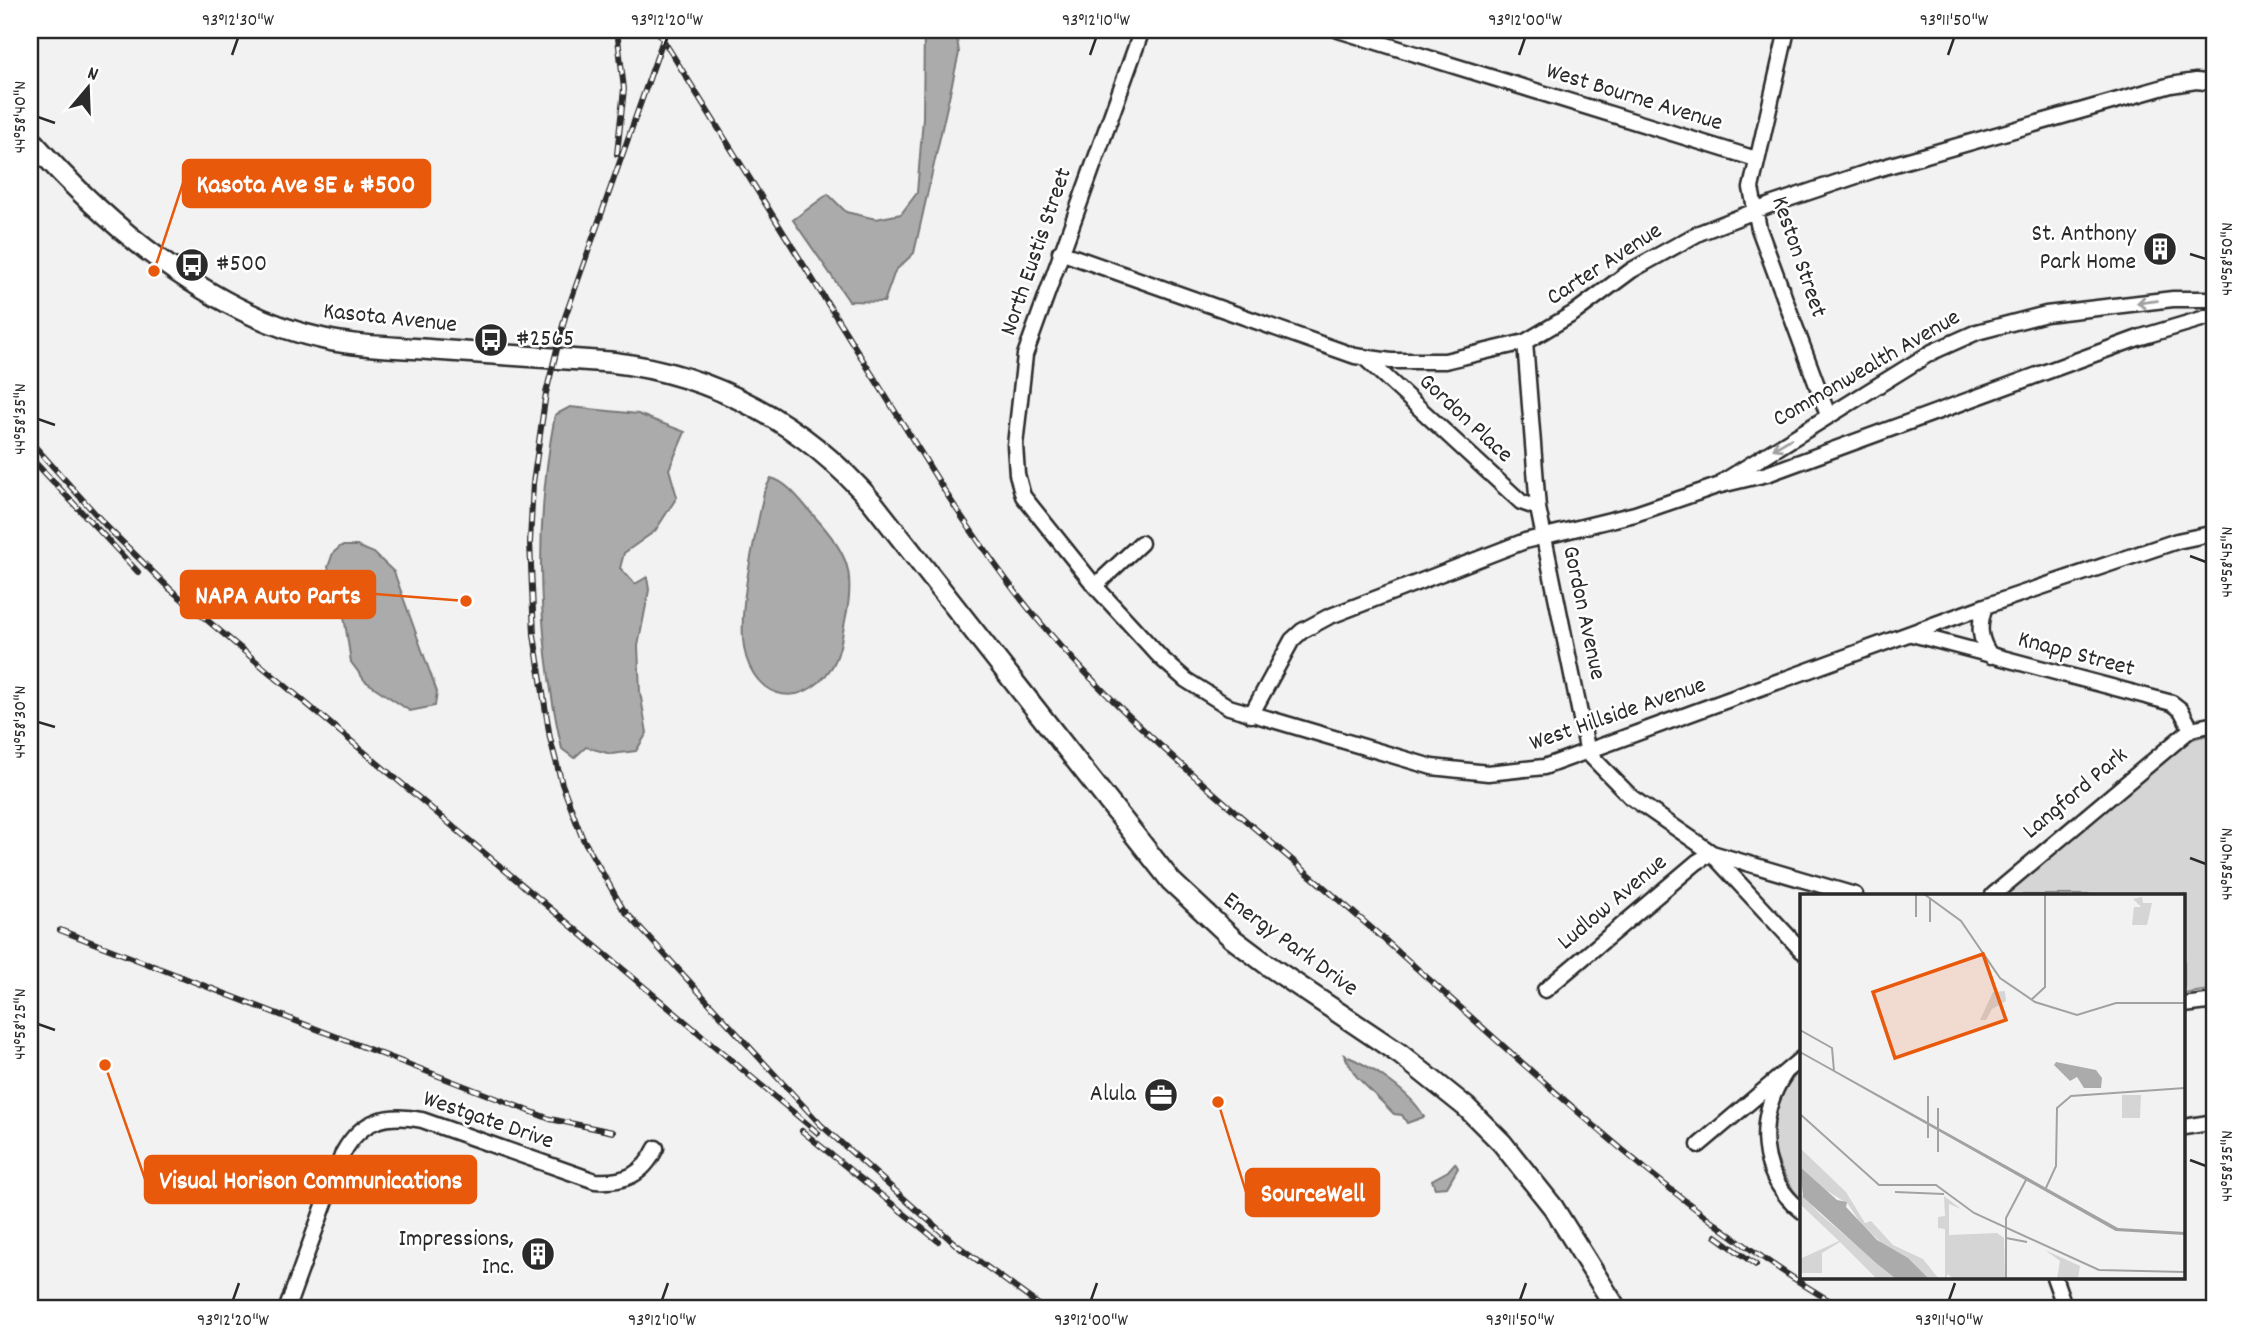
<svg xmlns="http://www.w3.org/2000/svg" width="2245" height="1338" viewBox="0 0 2245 1338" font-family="Dekko,sans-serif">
	<rect width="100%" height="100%" fill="#f2f2f2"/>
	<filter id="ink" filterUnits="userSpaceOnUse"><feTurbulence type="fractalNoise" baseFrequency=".0143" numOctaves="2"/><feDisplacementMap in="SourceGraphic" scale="14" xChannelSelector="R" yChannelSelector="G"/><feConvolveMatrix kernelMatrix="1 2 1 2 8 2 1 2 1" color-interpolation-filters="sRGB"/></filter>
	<g filter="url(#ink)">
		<path fill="#d5d5d5" stroke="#808080" stroke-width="2" d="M2215,733V989L2184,994V895H2005L2185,741Z
			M1802,1069V1200C1795,1195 1791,1186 1786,1178C1764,1142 1770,1097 1802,1069Z"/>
		<path fill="#ababab" stroke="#787878" stroke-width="2" d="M924,30H956L959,53L914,253L895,271L884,302L849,301L793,220L828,194L846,212L876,219L901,214L917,193L923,118Z
			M570,407L638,414L685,432L669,469L677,497L655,531L624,553L620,568L635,584L647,577L649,590L638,646L640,692L647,733L636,751L611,754L586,747L574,758L562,749C537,638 534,526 555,415Z
			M771,478C788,482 802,503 814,516C848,553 856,573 845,621C842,636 840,654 832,667C799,716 747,696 743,639C740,596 756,535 764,492Z
			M341,546H357L374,553L394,572L437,692L435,706L410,711L365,681L351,662L343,609L328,567L333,553Z
			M1344,1055C1369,1065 1412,1093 1424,1117L1407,1123L1402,1115L1394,1114L1356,1076Z
			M1455,1163L1458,1168L1447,1187L1435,1188L1432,1180L1448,1171Z"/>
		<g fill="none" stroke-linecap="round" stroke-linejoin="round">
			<g stroke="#2b2b2b" stroke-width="19">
				<path id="street" d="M1142,30L1025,355L1015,445L1017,474L1023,496L1095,586L1161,658L1186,680L1229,707L1432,767L1488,773L1544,767L1985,606L2177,541L2215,533
					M1338,30L1756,159
					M1787,30L1751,188L1759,229L1828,415
					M1060,252L1355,356L1391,361H1445L1525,342L1574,313L1632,270L1699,233L1773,204L1877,169L2171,85L2196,81L2215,83
					M1525,342L1538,508L1588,753L1631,797L1712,853L1855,895
					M1365,358L1521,502L1538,508
					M1724,481L1932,352L1977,332L2046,314L2173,299H2215
					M1095,586L1141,543
					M1985,606C1978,626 1979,640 1991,656
					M1912,634L2172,703L2181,710L2191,729L2215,724
					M1251,715L1292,640L1302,631L1328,617L1525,541L1635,514L1717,486L1767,474L2141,337L2215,315
					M1713,855L1802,951
					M1993,895L2191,729
					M1545,990L1697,862L1712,853
					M2184,1005L2215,1001
					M1785,1073C1755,1119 1758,1176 1802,1211
					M2184,1127L2215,1122
					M1699,1145L1802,1058
					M2054,1277L2065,1308
					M287,1308L343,1153C361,1120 386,1113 422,1120L595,1181C625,1183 643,1175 656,1148"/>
			</g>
			<g stroke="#2b2b2b" stroke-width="24">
				<path id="secondary" d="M30,139C104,223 211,315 324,339C360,347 398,347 435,350C493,354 552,358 610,362C714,374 805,424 873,503L1171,881L1233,939L1269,966L1400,1054L1466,1107L1502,1143L1553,1207L1616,1308"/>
			</g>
			<use href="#street" stroke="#fff" stroke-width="14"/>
			<use href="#secondary" stroke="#fff" stroke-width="19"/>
			<g stroke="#2b2b2b" stroke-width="6">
				<path id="rail" d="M657,30L946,493C978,542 1012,591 1051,635C1153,751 1280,846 1395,949C1535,1073 1680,1214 1842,1308
					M665,34L565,317L546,393L533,483L530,542L534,635L550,738L562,784L582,837L623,909L821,1125L961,1249
					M617,154L624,89L617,30
					M30,441L109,529L170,589L818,1133
					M30,457L138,572
					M60,930L550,1119L613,1132
					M802,1131L938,1241
					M1716,1236L1756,1265
					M954,1243L1043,1308"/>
			</g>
			<use href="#rail" stroke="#fff" stroke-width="3.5" stroke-dasharray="10" stroke-linecap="butt"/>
		</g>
		<defs><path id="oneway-shaft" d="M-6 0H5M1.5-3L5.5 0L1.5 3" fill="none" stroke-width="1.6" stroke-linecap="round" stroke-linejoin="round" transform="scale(1.75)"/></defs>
		<g stroke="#a0a0a0">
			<use href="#oneway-shaft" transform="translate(2147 302) rotate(173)"/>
			<use href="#oneway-shaft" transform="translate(1782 444) rotate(149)"/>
		</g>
	</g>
	<path fill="none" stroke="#2b2b2b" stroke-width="2.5" d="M232,55L238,38M661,55L667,38M1090,55L1096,38M1519,55L1525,38M1948,55L1954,38M38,117L55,123M2190,254L2206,259M38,419L55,425M2190,556L2206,562M38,722L55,727M2190,858L2206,864M38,1024L55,1030M2190,1160L2206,1166M233,1300L239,1283M662,1300L668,1283M1091,1300L1097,1283M1520,1300L1526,1283M1949,1300L1955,1283"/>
	<defs>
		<g id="building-disc" transform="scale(1.75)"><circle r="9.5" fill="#2b2b2b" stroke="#fff"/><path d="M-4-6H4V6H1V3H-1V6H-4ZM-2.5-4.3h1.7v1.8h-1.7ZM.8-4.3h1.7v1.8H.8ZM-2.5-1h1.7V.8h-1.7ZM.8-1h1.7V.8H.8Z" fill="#fff"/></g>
		<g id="bus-disc" transform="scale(1.75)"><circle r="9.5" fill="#2b2b2b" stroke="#fff"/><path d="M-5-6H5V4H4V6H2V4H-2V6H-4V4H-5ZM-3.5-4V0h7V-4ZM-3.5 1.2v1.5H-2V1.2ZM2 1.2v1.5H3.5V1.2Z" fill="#fff"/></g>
		<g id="office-disc" transform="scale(1.75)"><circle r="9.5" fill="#2b2b2b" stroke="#fff"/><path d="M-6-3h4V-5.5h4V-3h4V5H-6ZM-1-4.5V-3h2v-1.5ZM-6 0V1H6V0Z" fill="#fff"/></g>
	</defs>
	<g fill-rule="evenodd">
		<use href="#building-disc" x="2160" y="249"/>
		<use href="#bus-disc" x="192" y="265"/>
		<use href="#bus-disc" x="491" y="340"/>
		<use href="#office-disc" x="1161" y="1095"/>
		<use href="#building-disc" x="538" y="1254"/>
	</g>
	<g text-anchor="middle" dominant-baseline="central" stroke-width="5" stroke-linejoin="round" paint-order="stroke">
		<g font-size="24" fill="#2b2b2b" stroke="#fff">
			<text transform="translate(1634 98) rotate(17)">West Bourne Avenue</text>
			<text transform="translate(1037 252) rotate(-71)">North Eustis Street</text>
			<text transform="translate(1798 257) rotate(71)">Keston Street</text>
			<text transform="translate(1605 265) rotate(-33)">Carter Avenue</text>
			<text transform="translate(390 319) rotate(6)">Kasota Avenue</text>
			<text transform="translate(1867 369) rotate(-30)">Commonwealth Avenue</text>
			<text transform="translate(1465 419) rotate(43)">Gordon Place</text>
			<text transform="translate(1583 613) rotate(78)">Gordon Avenue</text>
			<text transform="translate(2076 655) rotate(15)">Knapp Street</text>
			<text transform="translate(1618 715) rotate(-19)">West Hillside Avenue</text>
			<text transform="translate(2076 794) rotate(-40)">Langford Park</text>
			<text transform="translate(1613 903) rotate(-40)">Ludlow Avenue</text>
			<text transform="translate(1290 945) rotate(36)">Energy Park Drive</text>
			<text transform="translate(488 1121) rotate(19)">Westgate Drive</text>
		</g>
		<g font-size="24" fill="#2b2b2b" stroke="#fff" text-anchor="end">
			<text x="2136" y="235">St. Anthony<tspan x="2136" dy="28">Park Home</tspan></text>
			<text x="216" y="265" text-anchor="start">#500</text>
			<text x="516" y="340" text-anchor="start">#2565</text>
			<text x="1136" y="1095">Alula</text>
			<text x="514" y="1240">Impressions,<tspan x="514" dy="28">Inc.</tspan></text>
		</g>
	</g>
	<g transform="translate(1800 894)">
		<rect width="385" height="385" fill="#f2f2f2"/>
		<path d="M342,3L343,9H352L347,31H332L334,13H341L333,5ZM205,97L206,107L192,115L186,126H180L193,98ZM322,201H341L340,224H322ZM0,254L46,298L65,329L71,327L93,351L123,365L139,385H129L89,356L61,330L48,310L18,291L0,274ZM0,299L20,320L96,385H77L40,348L22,359V379H0V365L39,347L0,310ZM144,302L161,315L149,310V341L197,339L204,344L205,385H153L148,380L145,385V335L138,334V323L145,322ZM245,356L280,372L278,385H257L260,367Z" fill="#d5d5d5"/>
		<path d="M256,168L296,176L302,184L301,194H284L277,183L270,187L254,171ZM0,273L37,306L47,308L46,313L77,346L108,364L129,385H96L75,368L3,303Z" fill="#ababab"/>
		<path fill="none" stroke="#a2a2a2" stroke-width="2" d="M124,0L161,27L200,84L235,108L277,121L316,109H385M116,23V0M130,28V4M231,106L245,93V0M0,136L32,154L34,177L316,336L385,340M0,158L318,335L385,339M138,214V258M0,220L79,291H136L174,319L299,376L385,378M128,244V202M245,296L256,272L257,214L271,202L385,194M95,298L144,300M206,344L227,348M206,385V324L227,284"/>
		<path fill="#e8590c" fill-opacity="0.15" stroke="#e8590c" stroke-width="3.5" d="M183,60L206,126L95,164L73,98Z"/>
		<rect width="385" height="385" fill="none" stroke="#2b2b2b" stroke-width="3.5"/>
	</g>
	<path fill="none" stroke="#e8590c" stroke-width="2.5" d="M154 271L183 183M466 601L375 594M105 1065L145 1179M1218 1102L1246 1192"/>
	<g fill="#e8590c" stroke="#fff" stroke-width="2.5">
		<circle cx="154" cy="271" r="7"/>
		<circle cx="466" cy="601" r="7"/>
		<circle cx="105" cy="1065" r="7"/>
		<circle cx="1218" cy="1102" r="7"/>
	</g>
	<g fill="#e8590c" stroke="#e8590c" stroke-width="2.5">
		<rect x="183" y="160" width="247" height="47" rx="7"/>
		<rect x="181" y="571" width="194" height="47" rx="7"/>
		<rect x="145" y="1156" width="331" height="47" rx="7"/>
		<rect x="1246" y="1169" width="133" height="47" rx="7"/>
	</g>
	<g font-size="26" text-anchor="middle" font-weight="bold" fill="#fff">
		<text x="306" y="192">Kasota Ave SE &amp; #500</text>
		<text x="278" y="603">NAPA Auto Parts</text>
		<text x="311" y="1188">Visual Horison Communications</text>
		<text x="1313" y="1201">SourceWell</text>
	</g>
	<rect width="2245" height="1338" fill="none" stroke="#fff" stroke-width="77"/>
	<g transform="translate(88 88) rotate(19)" stroke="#ffffff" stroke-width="5" paint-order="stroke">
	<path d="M0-5L12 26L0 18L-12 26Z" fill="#2b2b2b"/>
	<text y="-10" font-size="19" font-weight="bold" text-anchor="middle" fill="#2b2b2b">N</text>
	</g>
	<rect x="38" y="38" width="2168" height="1262" fill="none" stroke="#2b2b2b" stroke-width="2.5"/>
	<g font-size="18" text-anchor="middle" fill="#2b2b2b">
		<text x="238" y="25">93°12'30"W</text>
		<text x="667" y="25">93°12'20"W</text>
		<text x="1096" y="25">93°12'10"W</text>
		<text x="1525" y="25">93°12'00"W</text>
		<text x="1954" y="25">93°11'50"W</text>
		<text transform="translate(19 117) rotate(-90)" y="6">44°58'40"N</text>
		<text transform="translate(2226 259) rotate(-90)" y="6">44°58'50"N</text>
		<text transform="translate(19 419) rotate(-90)" y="6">44°58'35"N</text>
		<text transform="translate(2226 562) rotate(-90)" y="6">44°58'45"N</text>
		<text transform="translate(19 722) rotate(-90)" y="6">44°58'30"N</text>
		<text transform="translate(2226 864) rotate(-90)" y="6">44°58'40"N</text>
		<text transform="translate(19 1024) rotate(-90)" y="6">44°58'25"N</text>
		<text transform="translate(2226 1166) rotate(-90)" y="6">44°58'35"N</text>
		<text x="233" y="1325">93°12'20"W</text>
		<text x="662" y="1325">93°12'10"W</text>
		<text x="1091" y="1325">93°12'00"W</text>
		<text x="1520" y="1325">93°11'50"W</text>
		<text x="1949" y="1325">93°11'40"W</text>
	</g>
</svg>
